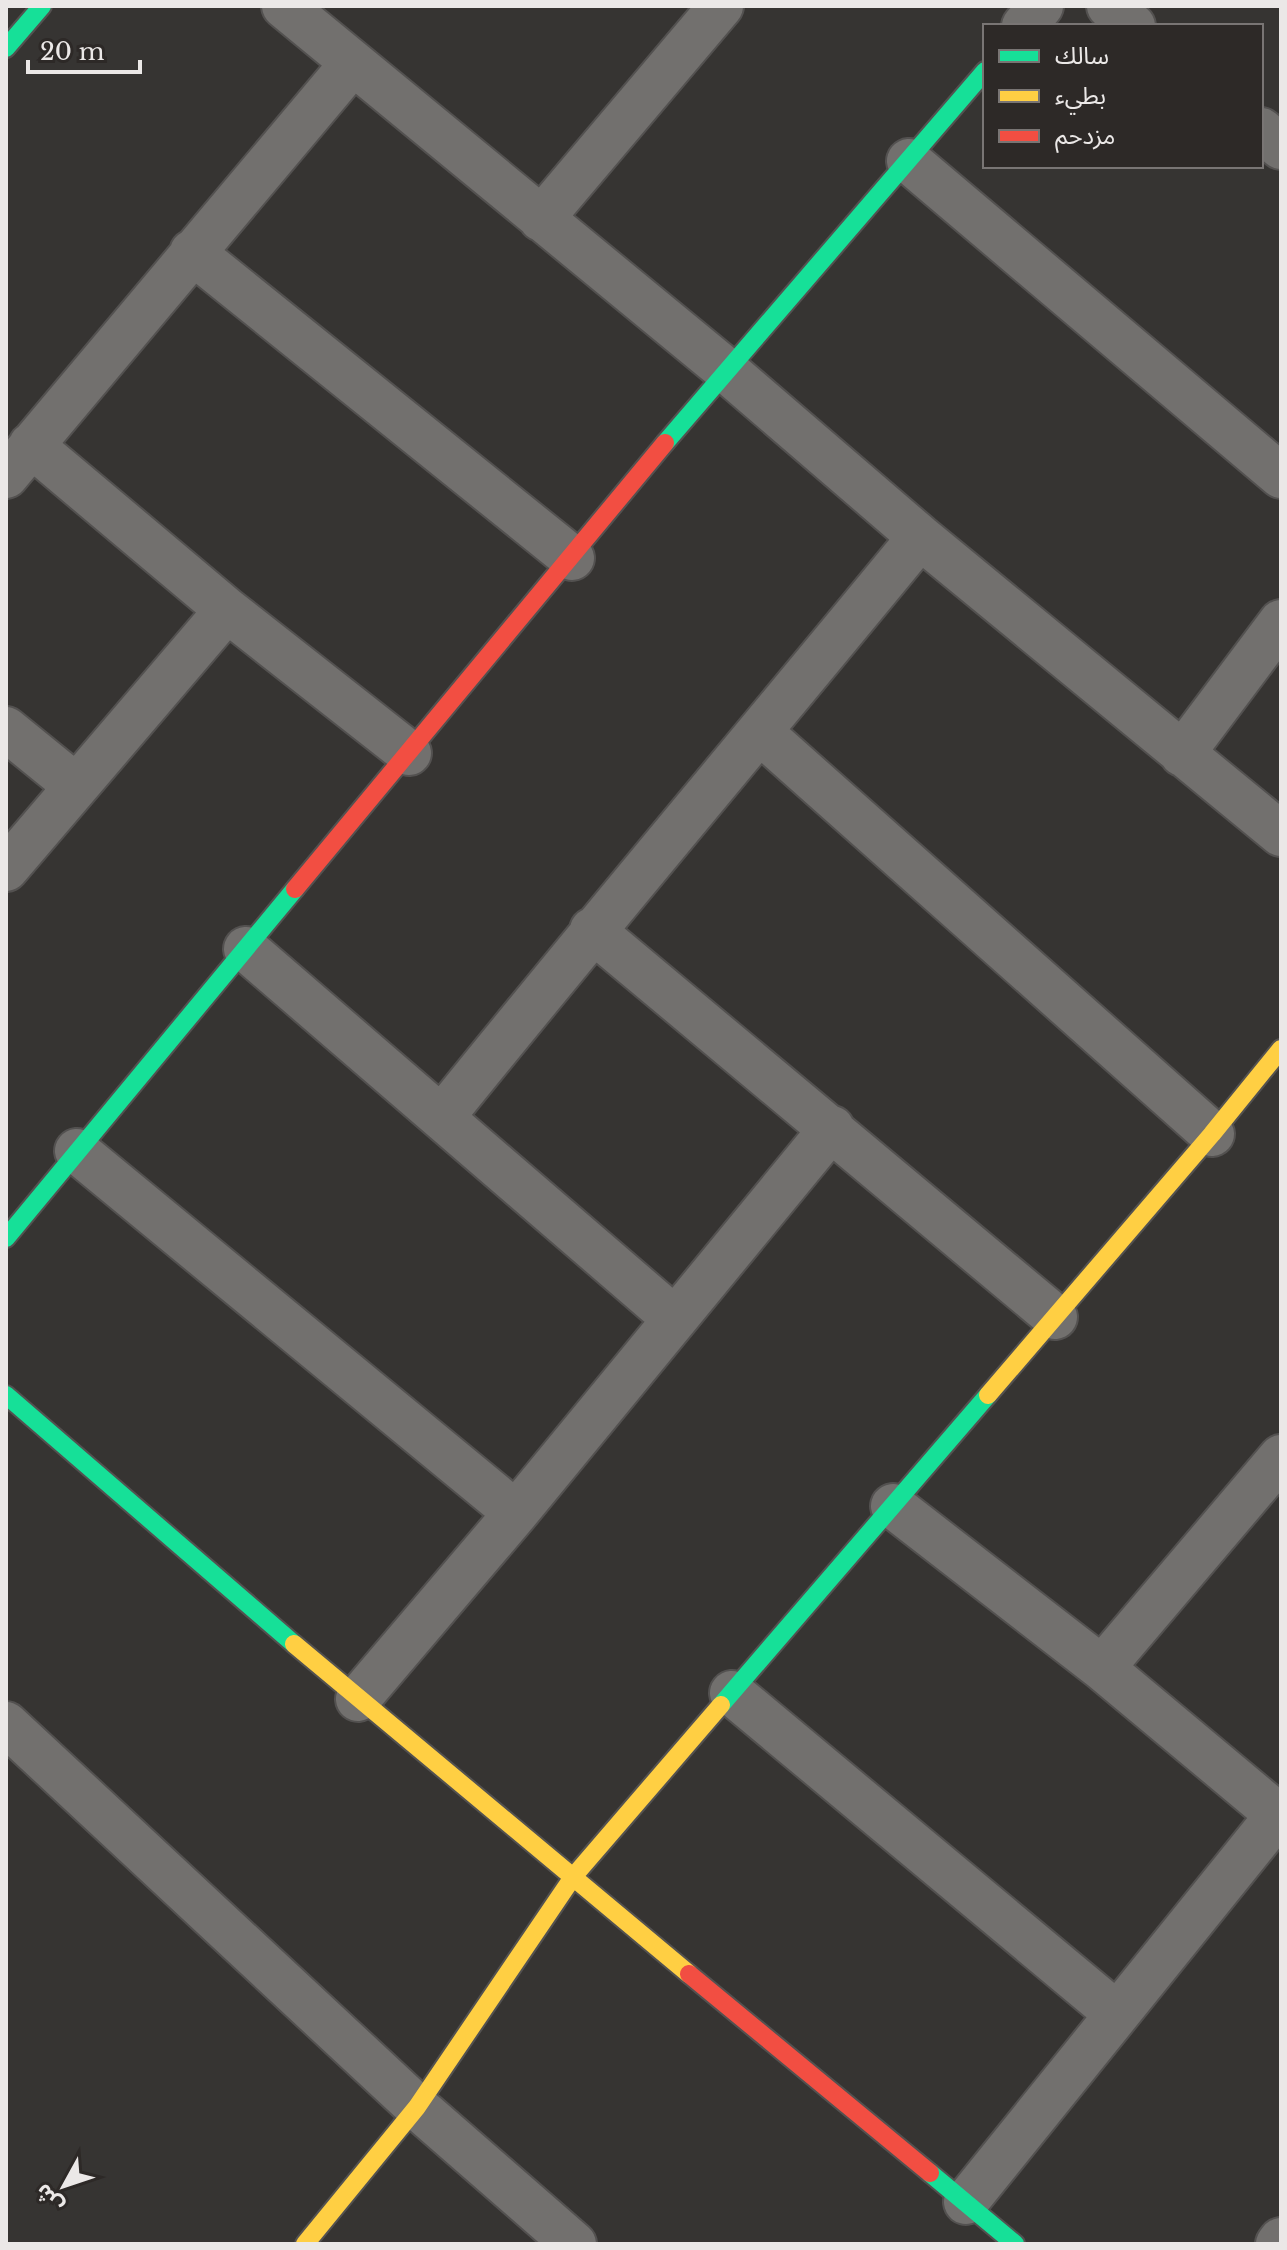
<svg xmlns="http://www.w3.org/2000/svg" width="1287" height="2250" viewBox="0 0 1287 2250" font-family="'Libre Baskerville','Noto Sans Arabic',serif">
	<rect width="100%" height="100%" fill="#363432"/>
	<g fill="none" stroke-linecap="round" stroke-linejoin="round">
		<g stroke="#535150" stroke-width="48">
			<path id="street" d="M284,6L726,370L920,537L1281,834
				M1109,6L1133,26
				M1024,26L1041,6
				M1261,130L1281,147
				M909,161L1281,476
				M541,219L721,6
				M192,252L572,558
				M31,445L227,610L409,753
				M6,476L352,64
				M6,729L76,786
				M760,732L1212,1134
				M1182,754L1281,622
				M6,869L227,610
				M592,930L1055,1317
				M246,949L675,1319
				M442,1117C599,922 761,731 920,537
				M77,1151L516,1513
				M893,1506L1102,1668L1278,1815
				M1102,1668L1281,1457
				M732,1693L1117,2014
				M358,1699L516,1513L832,1128
				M6,1724L417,2107L574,2244
				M966,2202L1281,1811
				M1278,2244L1281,2240"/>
		</g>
		<g stroke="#535150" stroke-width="22">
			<path id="fast" d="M6,48L42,6
				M665,443L985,71
				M6,1238L295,889
				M6,1395L294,1644
				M721,1705L988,1395
				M930,2173L1015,2244"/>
		</g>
		<g stroke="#535150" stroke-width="22">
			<path id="slow" d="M988,1395L1212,1134L1281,1049
				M294,1644L689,1974
				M305,2244L417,2107L573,1877L721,1705"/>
		</g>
		<g stroke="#535150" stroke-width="22">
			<path id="jam" d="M295,889L665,443
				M689,1974L930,2173"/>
		</g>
		<use href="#street" stroke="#72706e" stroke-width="44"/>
		<use href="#fast" stroke="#16e098" stroke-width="18"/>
		<use href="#slow" stroke="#ffcf43" stroke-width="18"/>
		<use href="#jam" stroke="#f24e42" stroke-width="18"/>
	</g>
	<rect width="1287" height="2250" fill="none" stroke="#ebe8e7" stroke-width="16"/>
	<rect x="983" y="24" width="280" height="144" fill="#2d2927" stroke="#797574" stroke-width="2"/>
	<rect x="999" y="50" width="40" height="12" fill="#16e098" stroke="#797574" stroke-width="2"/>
	<text x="1055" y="64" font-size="24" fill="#ebe8e7">سالك</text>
	<rect x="999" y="90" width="40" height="12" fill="#ffcf43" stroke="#797574" stroke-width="2"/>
	<text x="1055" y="104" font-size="24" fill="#ebe8e7">بطيء</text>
	<rect x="999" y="130" width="40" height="12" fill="#f24e42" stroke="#797574" stroke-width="2"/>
	<text x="1055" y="144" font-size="24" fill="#ebe8e7">مزدحم</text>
	<g transform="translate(64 2186) rotate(230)" stroke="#2d2927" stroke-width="6" paint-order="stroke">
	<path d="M0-6L14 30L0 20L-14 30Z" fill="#ebe8e7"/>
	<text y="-12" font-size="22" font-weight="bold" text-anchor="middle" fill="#ebe8e7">ش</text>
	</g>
	<path d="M28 60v12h112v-12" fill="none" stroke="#ebe8e7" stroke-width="4"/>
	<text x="40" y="60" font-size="24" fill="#ebe8e7" stroke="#2d2927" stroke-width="6" paint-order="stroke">20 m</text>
</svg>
